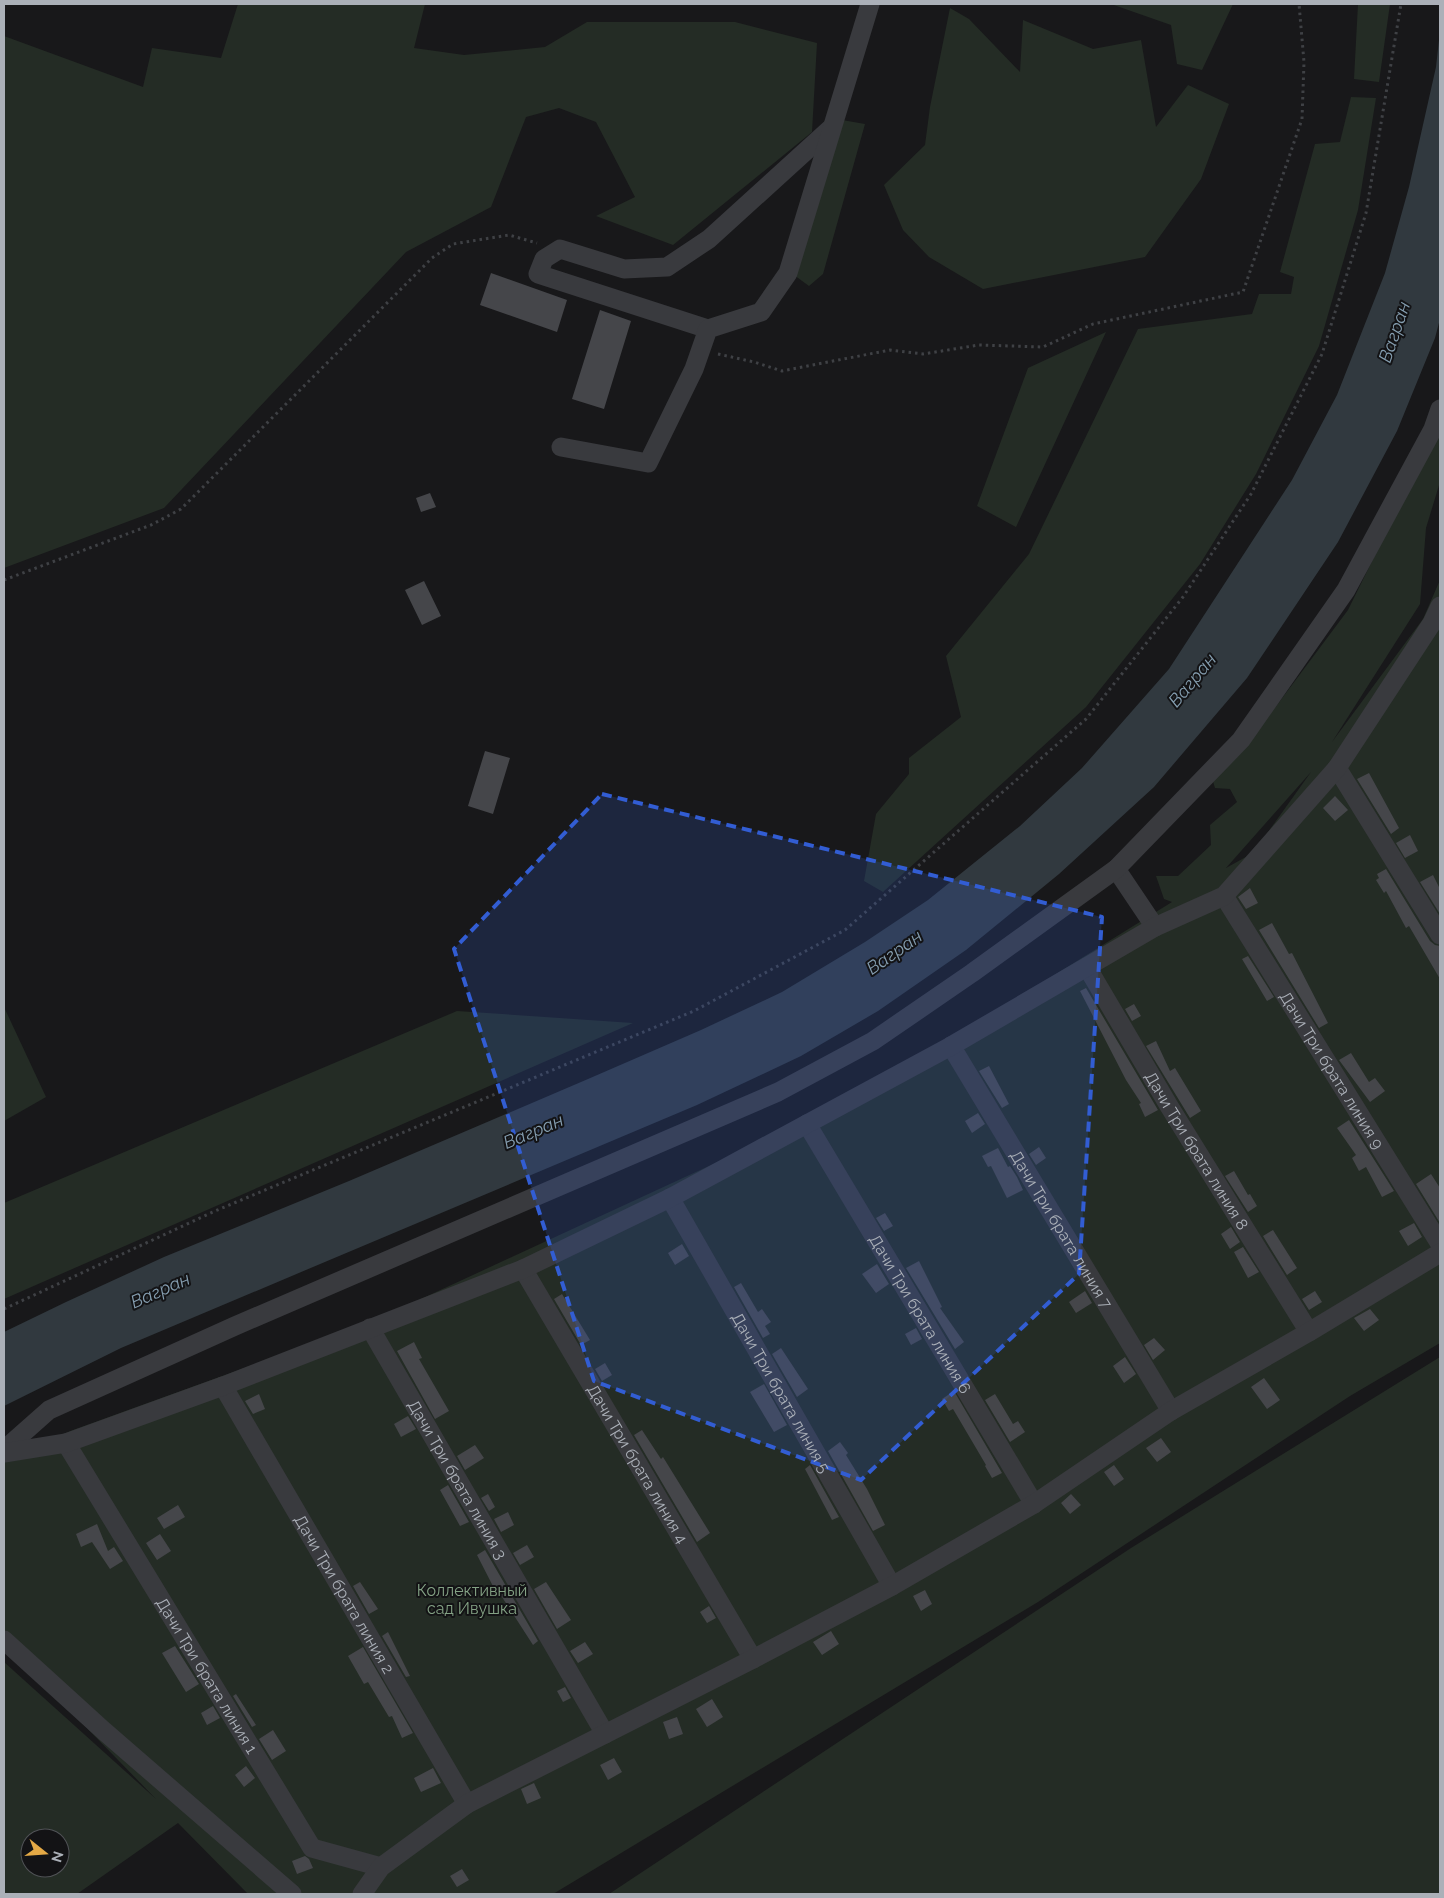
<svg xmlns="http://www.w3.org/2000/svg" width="1444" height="1898" viewBox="0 0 1444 1898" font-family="Raleway,sans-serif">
	<rect width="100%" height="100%" fill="#18181a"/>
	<path fill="#242c25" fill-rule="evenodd" d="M238,4H425L414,48L464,55L545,47L587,22H735L817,43L812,132L673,245L596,216L635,197L596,122L559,108L526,117L491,207L406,252L164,508L4,568V36L143,87L152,48L221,58Z
		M1111,4H1233L1202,70L1177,64L1171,25Z
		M1358,4H1390L1379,82L1354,79Z
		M950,8L969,19L1020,72L1023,20L1093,49L1141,40L1156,127L1188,85L1229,104L1201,179L1145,257L983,289L929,257L903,230L884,185L925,145L930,107Z
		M1351,97L1376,98L1358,210L1319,346L1256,474L1200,564L1086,707L883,892L864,881L876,814L909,774V758L961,717L946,656L1029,554L1138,329L1252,314L1259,294H1291L1294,277L1280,272L1315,144L1340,142Z
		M842,120L865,124L823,274L809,286L794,275Z
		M1106,332L1016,527L977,506L1028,368Z
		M1436,431L1440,432V482L1426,528L1420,604L1332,742L1423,619L1440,580V1343L1350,1396L1038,1602L553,1894H248L178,1823L77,1894H4V1662L156,1799L4,1643V1458L73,1430L369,1323L763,1141L959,1034L1172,902L1164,899L1156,876H1178L1211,845L1210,825L1237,802L1230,789L1215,788L1212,778L1271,713L1348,610ZM1311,772L1253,853L1226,868ZM30,1838H60V1868H30Z
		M4,1007L46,1097L4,1121Z
		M457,1011L633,1023L4,1299V1203Z
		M1440,1357V1894H609L1131,1548Z"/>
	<path fill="#31393f" d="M1440,31V319L1435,338L1397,431L1338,542L1247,678L1154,787L1059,874L966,950L878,1011L801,1056L697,1105L121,1348L4,1406V1332L66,1302L164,1257L349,1181L588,1079L701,1030L782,992L865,942L928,900L1020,826L1082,768L1169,669L1292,480L1337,395L1385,273L1409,187L1436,67Z"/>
	<path fill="#45464a" d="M491,273L567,300L557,332L480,305Z
		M600,310L631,321L604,409L572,399Z
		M430,493L436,507L421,512L416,498Z
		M424,581L441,616L422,625L405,590Z
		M485,751L510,758L493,814L468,806Z
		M1369,773L1399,828L1391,834L1357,779Z
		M1335,796L1348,810L1335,821L1323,808Z
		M1410,835L1418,851L1405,858L1396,843Z
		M1386,869L1430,941L1435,945L1440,946V979L1409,926L1406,928L1386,891L1384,893L1376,880L1379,878L1377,874Z
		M1433,875L1440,889V914L1420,882Z
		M1250,888L1258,903L1246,909L1238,897Z
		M1272,923L1289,954L1292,953L1328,1023L1319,1028L1259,930Z
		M1248,956L1274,997L1267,1001L1242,959Z
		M1086,988L1158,1110L1145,1117L1139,1104L1141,1103L1126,1080L1080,991Z
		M1134,1004L1141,1016L1132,1021L1125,1009Z
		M1156,1041L1170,1071L1175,1068L1201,1111L1190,1118L1146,1046Z
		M1351,1053L1369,1082L1375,1078L1385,1091L1370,1102L1339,1060Z
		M989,1066L1009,1104L1002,1108L979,1071Z
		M978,1113L985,1124L972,1133L965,1121Z
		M1349,1120L1394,1191L1382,1197L1366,1167L1359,1171L1352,1158L1356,1155L1337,1128Z
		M1039,1147L1046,1158L1036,1165L1029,1154Z
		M998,1148L1008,1167L1010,1166L1017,1177L1023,1190L1007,1198L991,1166L988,1167L982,1156Z
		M1234,1171L1248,1195L1250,1194L1257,1206L1248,1212L1225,1176Z
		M1431,1174L1440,1188V1223L1416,1184Z
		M885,1213L893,1226L884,1231L876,1218Z
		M1414,1223L1422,1237L1408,1246L1399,1231Z
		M1231,1227L1240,1242L1230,1249L1221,1234Z
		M1273,1230L1297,1268L1287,1275L1263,1236Z
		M682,1244L689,1256L675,1265L668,1253Z
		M1243,1247L1259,1272L1248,1278L1234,1252Z
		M919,1261L942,1307L940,1308L964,1342L955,1349L906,1268Z
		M877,1264L889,1284L876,1293L862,1274Z
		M741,1283L758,1312L762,1309L771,1322L765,1326L770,1334L763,1338L734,1287Z
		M1085,1291L1092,1303L1076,1313L1069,1302Z
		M1315,1291L1322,1302L1309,1310L1302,1299Z
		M562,1294L590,1340L581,1345L554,1299Z
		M1370,1309L1379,1320L1364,1331L1354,1318Z
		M916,1328L922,1339L911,1345L905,1334Z
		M1154,1338L1165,1350L1153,1360L1144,1345Z
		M414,1342L422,1358L419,1359L449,1411L435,1419L397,1351Z
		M781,1348L808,1389L797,1397L772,1354Z
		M1125,1357L1136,1374L1124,1383L1113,1366Z
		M605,1363L612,1375L602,1381L595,1369Z
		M1264,1378L1280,1400L1267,1409L1251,1387Z
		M764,1384L787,1425L774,1432L750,1392Z
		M954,1391L1002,1473L992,1478L985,1466L986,1465L953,1409L949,1411L942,1399Z
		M259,1394L265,1409L253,1414L245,1401Z
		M995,1394L1013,1424L1018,1421L1025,1432L1010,1442L985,1400Z
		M408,1416L416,1429L401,1437L394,1424Z
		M642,1430L661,1459L663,1457L710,1533L697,1542L634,1435Z
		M1161,1438L1171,1452L1157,1462L1146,1448Z
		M840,1442L848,1453L846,1455L867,1489L885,1525L873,1531L828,1451Z
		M475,1445L484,1458L465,1470L457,1456Z
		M810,1465L839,1517L832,1520L805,1469Z
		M1114,1465L1124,1479L1114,1486L1104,1472Z
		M448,1485L469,1522L460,1526L440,1490Z
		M488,1494L495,1507L489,1511L481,1498Z
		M1071,1494L1081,1505L1070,1514L1061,1503Z
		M178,1505L185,1517L164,1529L157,1518Z
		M508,1512L514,1525L501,1532L494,1519Z
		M97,1524L108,1551L114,1547L123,1561L110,1569L92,1542L81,1547L76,1534Z
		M160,1534L171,1551L157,1560L146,1543Z
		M527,1545L534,1557L520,1565L513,1553Z
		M485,1550L538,1641L533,1645L502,1597L499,1598L477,1555Z
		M360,1582L378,1609L369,1614L353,1586Z
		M546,1582L571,1620L557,1629L534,1589Z
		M925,1590L932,1604L921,1611L913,1596Z
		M709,1606L716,1618L707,1623L700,1612Z
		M831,1631L839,1644L822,1655L813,1642Z
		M388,1632L410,1676L406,1677L382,1636Z
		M585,1642L593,1654L578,1663L570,1651Z
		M175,1646L199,1684L186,1692L162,1653Z
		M363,1647L413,1733L402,1738L392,1716L389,1717L368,1682L364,1684L348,1656Z
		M565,1687L571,1698L563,1702L557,1691Z
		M236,1694L256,1725L252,1727L233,1696Z
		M712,1699L723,1717L707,1727L696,1709Z
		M213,1706L220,1718L207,1725L201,1713Z
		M677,1717L683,1734L669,1739L663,1722Z
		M273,1730L286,1751L272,1760L259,1739Z
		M614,1758L622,1772L608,1780L600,1765Z
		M246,1766L255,1778L244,1787L235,1775Z
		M433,1768L441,1783L421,1792L414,1778Z
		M534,1783L541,1798L527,1804L521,1789Z
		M305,1856L309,1859L313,1868L297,1874L292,1861Z
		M462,1869L469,1880L457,1887L450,1876Z"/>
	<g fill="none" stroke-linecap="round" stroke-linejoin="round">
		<path stroke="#3f4145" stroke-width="3" stroke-dasharray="2.5 4" stroke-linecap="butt" d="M718,354L754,362L782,371L890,350L923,354L979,345L1043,347L1093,324L1243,292L1302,119L1304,62L1299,4
			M4,580L151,525L181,509L432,258L453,244L509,235L537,243
			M4,1309L215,1211L694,1011L845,930L1086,719L1183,597L1251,494L1322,354L1366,213L1401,4"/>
		<g stroke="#393a3e" stroke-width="19">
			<path d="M708,329L538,274L544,259L560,249L624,269L667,267L709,239L830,129"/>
			<path d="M561,447L648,463L694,369L708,329L761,312L788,273L870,4"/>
			<path d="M1337,768L1440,935"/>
			<path d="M1116,869L1155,927"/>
			<path id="s1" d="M1224,896L1440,1244"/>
			<path id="s2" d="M1087,967L1169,1106L1309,1332"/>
			<path id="s3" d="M951,1046L1171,1411"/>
			<path id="s4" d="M807,1124L1034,1504"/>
			<path id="s5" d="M670,1198L892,1586"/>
			<path id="s6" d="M523,1269L753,1659"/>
			<path id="s7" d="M370,1328L605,1734"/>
			<path id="s8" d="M223,1386L467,1804"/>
			<path id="s9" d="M66,1443L312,1848L381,1867"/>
			<path d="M4,1450L49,1410L235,1326L778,1092L873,1041L972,973L1116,869L1241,740L1346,590L1433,429L1440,409"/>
			<path d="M4,1453L66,1443L223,1386L523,1269L670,1198L951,1046L1155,927L1224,896L1337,768L1432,623L1440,606"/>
			<path d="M4,1640L104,1731L292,1894"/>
			<path d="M362,1894L381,1867L467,1804L753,1659L892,1586L1034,1504L1171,1411L1309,1332L1440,1253"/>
		</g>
	</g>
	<path fill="#325dd3" fill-opacity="0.2" stroke="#325dd3" stroke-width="4" stroke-dasharray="10 6" stroke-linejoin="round" d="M602,794L1102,917L1079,1274L861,1480L594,1381L454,949Z"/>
	<g text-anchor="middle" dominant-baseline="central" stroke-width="4" stroke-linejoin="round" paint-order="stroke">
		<g font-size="16" fill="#abb0b8" stroke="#131315">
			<text stroke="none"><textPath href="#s1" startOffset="205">Дачи Три брата линия 9</textPath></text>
			<text stroke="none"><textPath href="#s2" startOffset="214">Дачи Три брата линия 8</textPath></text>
			<text stroke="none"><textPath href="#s3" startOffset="214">Дачи Три брата линия 7</textPath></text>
			<text stroke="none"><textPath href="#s4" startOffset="221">Дачи Три брата линия 6</textPath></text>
			<text stroke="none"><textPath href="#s5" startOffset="224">Дачи Три брата линия 5</textPath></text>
			<text stroke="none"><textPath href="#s6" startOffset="226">Дачи Три брата линия 4</textPath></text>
			<text stroke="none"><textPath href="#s7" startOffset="175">Дачи Три брата линия 3</textPath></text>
			<text stroke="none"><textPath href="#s8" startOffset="241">Дачи Три брата линия 2</textPath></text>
			<text stroke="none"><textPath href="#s9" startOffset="272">Дачи Три брата линия 1</textPath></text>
		</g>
		<g font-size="16" fill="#84a285" stroke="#131315">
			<text x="472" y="1590">Коллективный<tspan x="472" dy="18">сад Ивушка</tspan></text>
		</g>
		<g font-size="18" font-style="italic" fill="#859eb0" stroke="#131315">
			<text transform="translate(1394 332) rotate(-71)">Вагран</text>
			<text transform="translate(1192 680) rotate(-50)">Вагран</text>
			<text transform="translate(894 952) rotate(-35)">Вагран</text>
			<text transform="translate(533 1131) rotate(-23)">Вагран</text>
			<text transform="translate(160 1290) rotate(-24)">Вагран</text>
		</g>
	</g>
	<rect width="1444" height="1898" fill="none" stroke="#abb0b8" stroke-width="10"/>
	<g transform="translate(45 1853) rotate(107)"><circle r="24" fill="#131315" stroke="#505256"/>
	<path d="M0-4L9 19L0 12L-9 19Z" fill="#e4a946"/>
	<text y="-8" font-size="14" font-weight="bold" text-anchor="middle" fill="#abb0b8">N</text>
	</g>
</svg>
